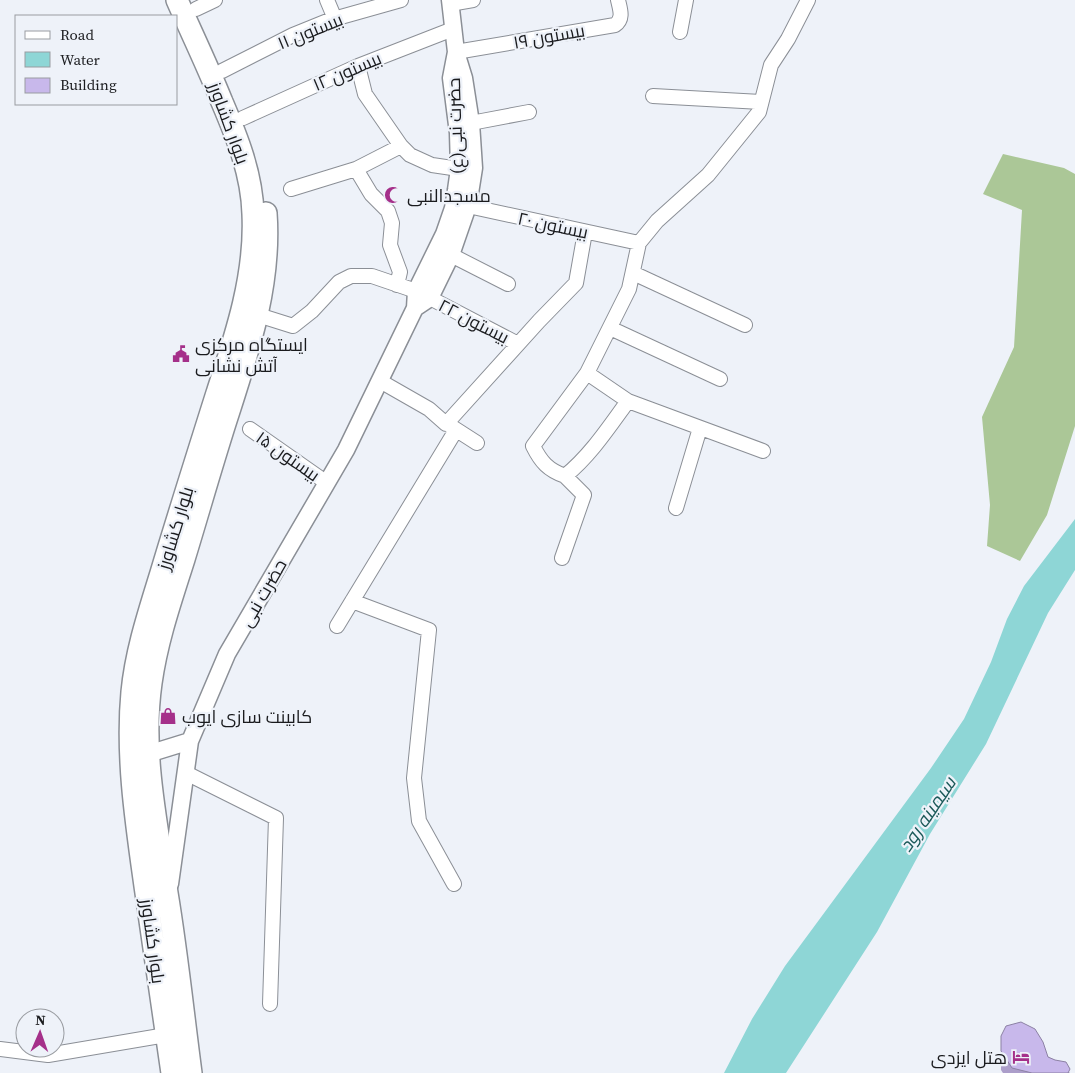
<svg xmlns="http://www.w3.org/2000/svg" width="1075" height="1073" viewBox="0 0 1075 1073" font-family="'Source Serif 4',Cairo,serif">
	<rect width="100%" height="100%" fill="#eef2f9"/>
	<path fill="#abc797" d="M1003,154L1064,168L1075,174V426L1047,515L1020,561L987,546L990,505L982,417L1014,347L1022,210L983,194Z"/>
	<path fill="#8ed6d6" d="M1075,519V570L1048,613L986,744L930,834L877,932L786,1073H724L752,1019L785,966L931,768L964,719L991,662L1007,619L1024,586Z"/>
	<g fill="none" stroke-linecap="round" stroke-linejoin="round">
		<g stroke="#8b8f96" stroke-width="16">
			<path id="minor" d="M327,0L335,19
				M450,4L473,0
				M196,9L215,0
				M680,32L686,0
				M456,52L615,25C624,19 620,9 618,0
				M358,66L365,94L401,146L410,155L432,165L459,169
				M222,71L293,35L330,20L401,0
				M653,96L761,102
				M243,118L358,66L453,29
				M471,123L529,112
				M356,169L401,146
				M291,189L356,169L371,194L388,211L392,223L390,245L400,272L397,285
				M468,206L639,243
				M451,255L508,284
				M633,273L745,325
				M430,298L518,344
				M258,315L293,326L312,311L339,282L351,276H372L416,291
				M610,328L720,379
				M587,373L628,401C609,427 590,456 565,476C548,470 541,462 533,446L587,373L629,289L639,243L657,221L708,175L759,112L771,65L788,39L808,0
				M380,381L429,409L446,424L539,321L576,283L585,232
				M628,401L763,451
				M449,425L477,443
				M250,429L327,483
				M676,508L700,428
				M562,558L584,495L565,476
				M352,601L429,630L414,778L419,821L454,884
				M337,626L456,430
				M186,773L276,818L270,1004
				M0,1049L48,1055L166,1035"/>
		</g>
		<g stroke="#8b8f96" stroke-width="19">
			<path id="tertiary" d="M415,308L430,298L451,255L468,206L474,168L471,123L464,78L456,52L450,0
				M148,754L190,741
				M170,884L190,741L227,654L346,450L415,308L416,291L444,234L453,208L456,190L459,169L458,133L451,78L456,52"/>
		</g>
		<g stroke="#8b8f96" stroke-width="24">
			<path id="primary" d="M172,1073C163,1011 154,948 145,886C136,822 126,756 132,692C136,651 149,612 161,573C179,513 198,453 217,393C236,335 256,275 253,214C252,174 237,137 222,102C208,67 192,34 177,0
				M191,1073C183,1013 177,953 167,893C157,824 141,753 151,683C157,640 171,600 184,559C199,510 213,460 229,411C250,346 271,282 266,213"/>
		</g>
		<use href="#minor" stroke="#fff" stroke-width="14"/>
		<use href="#tertiary" stroke="#fff" stroke-width="16"/>
		<use href="#primary" stroke="#fff" stroke-width="21"/>
	</g>
	<path fill="#ac9eca" d="M1001,1036L1055,1060L1070,1073H1003L1001,1070Z"/>
	<path fill="#c8b8eb" stroke="#8c81a4" d="M1021,1022L1035,1029L1043,1042L1048,1057L1055,1060L1066,1062L1070,1069L1068,1073H1032L1012,1068L1001,1051V1036L1006,1026Z"/>
	<defs>
		<g id="mosque-bare" transform="scale(1.35)"><path d="M3.5-4.9A6 6 0 1 0 3.5 4.9A5 5 0 1 1 3.5-4.9Z" fill="#a5308a" stroke="#eef2f9" stroke-width="2.5" paint-order="stroke"/></g>
		<g id="civic-bare" transform="scale(1.35)"><path d="M-.6-6.5H3V-4.5H.6V-3L4-1V1h2V6H-6V1h2V-1L-.6-3ZM-1.2 2.5V6h2.4V2.5Z" fill="#a5308a" stroke="#eef2f9" stroke-width="2.5" paint-order="stroke"/></g>
		<g id="shop-bare" transform="scale(1.35)"><path d="M-5-2.5h2.3a2.7 3.5 0 0 1 5.4 0H5L5.5 6h-11ZM-1.5-2.5h3a1.5 2.3 0 0 0-3 0Z" fill="#a5308a" stroke="#eef2f9" stroke-width="2.5" paint-order="stroke"/></g>
		<g id="hotel-bare" transform="scale(1.35)"><path d="M-6-4.5h1.5V1H6V5H4.5V3h-9V5H-6ZM-4 0a1.8 1.8 0 1 1 3.6 0ZM.5 0V-2.5h3Q6-2.5 6 0Z" fill="#a5308a" stroke="#eef2f9" stroke-width="2.5" paint-order="stroke"/></g>
	</defs>
	<g fill-rule="evenodd">
		<use href="#mosque-bare" x="393" y="195"/>
		<use href="#civic-bare" x="181" y="354"/>
		<use href="#shop-bare" x="168" y="716"/>
		<use href="#hotel-bare" x="1021" y="1057"/>
	</g>
	<g text-anchor="middle" dominant-baseline="central" stroke-width="4.5" stroke-linejoin="round" paint-order="stroke">
		<g font-size="18" fill="#1a1b1e" stroke="#eef2f9">
			<text transform="translate(310 31) rotate(-22)">بیستون ۱۱</text>
			<text transform="translate(549 36) rotate(-10)">بیستون ۱۹</text>
			<text transform="translate(347 71) rotate(-23)">بیستون ۱۲</text>
			<text transform="translate(229 123) rotate(70)">بلوار کشاورز</text>
			<text transform="translate(455 126) rotate(-92)">حضرت نبی(ع)</text>
			<text transform="translate(553 225) rotate(12)">بیستون ۲۰</text>
			<text transform="translate(474 321) rotate(27)">بیستون ۲۲</text>
			<text transform="translate(288 456) rotate(35)">بیستون ۱۵</text>
			<text transform="translate(175 528) rotate(-73)">بلوار کشاورز</text>
			<text transform="translate(263 593) rotate(-60)">حضرت نبی</text>
			<text transform="translate(153 941) rotate(82)">بلوار کشاورز</text>
		</g>
		<g font-size="18" fill="#1a1b1e" stroke="#eef2f9" text-anchor="start">
			<text x="407" y="195">مسجدالنبی</text>
			<text x="195" y="344">ایستگاه مرکزی<tspan x="195" dy="21">آتش نشانی</tspan></text>
			<text x="182" y="716">کابینت سازی ایوب</text>
			<text x="1007" y="1057" text-anchor="end">هتل ایزدی</text>
		</g>
		<g font-size="19" font-style="italic" fill="#1b5959" stroke="#eef2f9">
			<text transform="translate(927 814) rotate(-56)">سیمینه رود</text>
		</g>
	</g>
	<rect x="15" y="15" width="162" height="90" fill="#eef2f9" stroke="#999ca1"/>
	<rect x="25" y="31" width="25" height="8" fill="#ffffff" stroke="#999ca1"/>
	<text x="60" y="40" font-size="15" fill="#1a1b1e">Road</text>
	<rect x="25" y="52" width="25" height="15" fill="#8ed6d6" stroke="#999ca1"/>
	<text x="60" y="65" font-size="15" fill="#1a1b1e">Water</text>
	<rect x="25" y="78" width="25" height="15" fill="#c8b8eb" stroke="#999ca1"/>
	<text x="60" y="90" font-size="15" fill="#1a1b1e">Building</text>
	<g transform="translate(40 1033) rotate(2)"><circle r="24" fill="#eef2f9" stroke="#999ca1"/>
	<path d="M0-4L9 19L0 12L-9 19Z" fill="#a5308a"/>
	<text y="-8" font-size="14" font-weight="bold" text-anchor="middle" fill="#1a1b1e">N</text>
	</g>
</svg>
